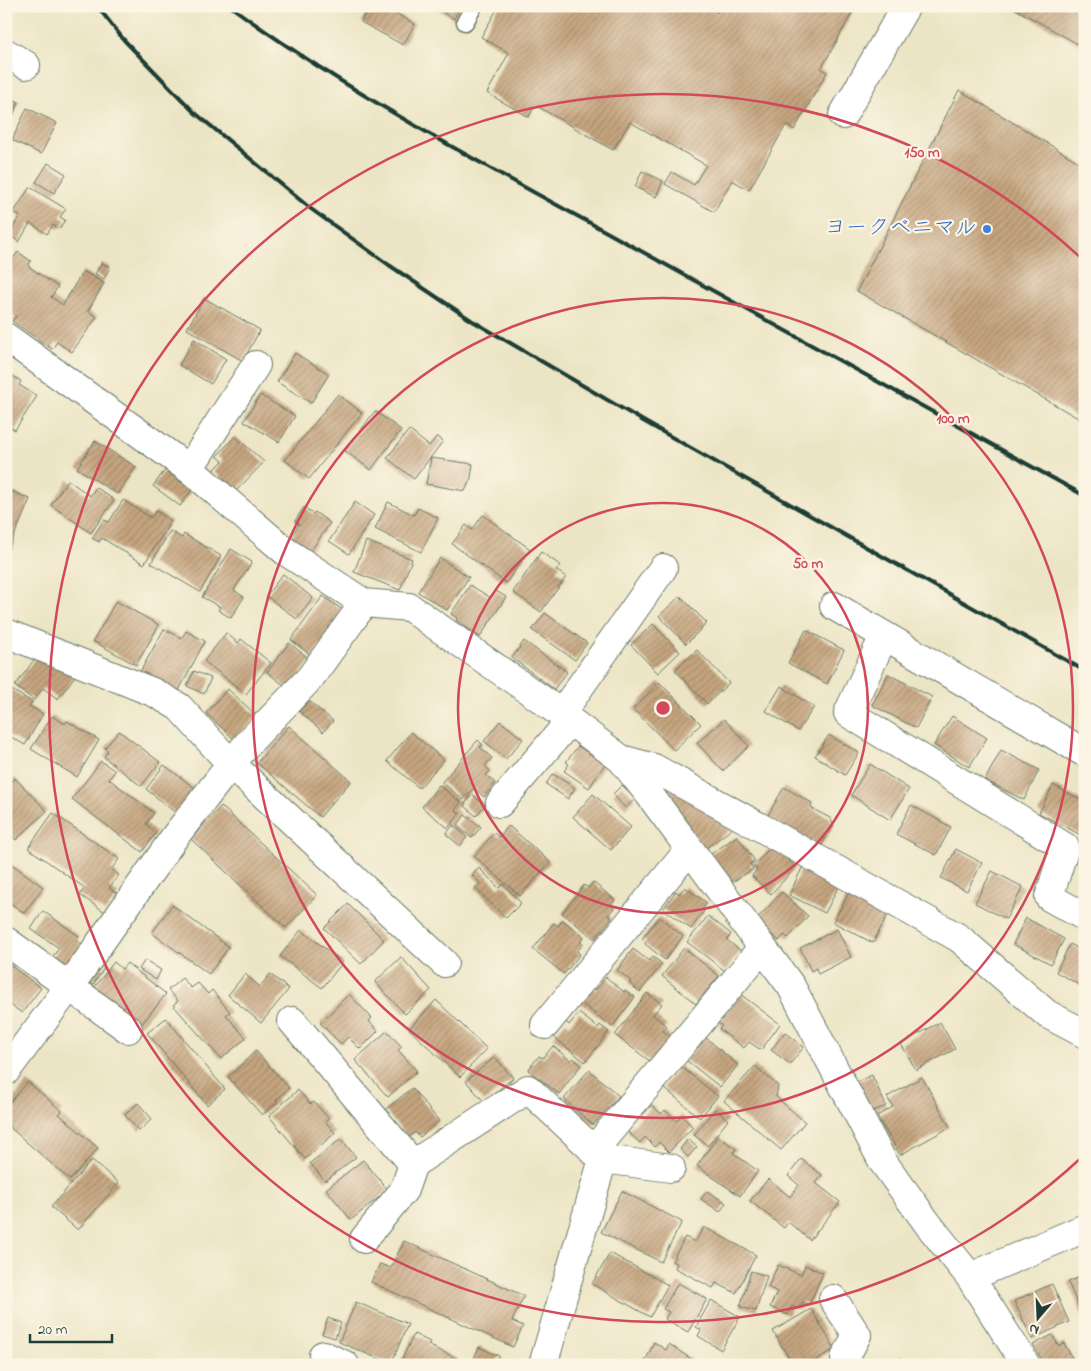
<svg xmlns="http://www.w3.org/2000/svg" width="1091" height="1371" viewBox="0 0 1091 1371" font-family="'Indie Flower','Klee One',sans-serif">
	<defs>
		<pattern id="building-hatch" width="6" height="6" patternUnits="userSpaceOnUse" patternTransform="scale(1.25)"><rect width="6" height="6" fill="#c6a57f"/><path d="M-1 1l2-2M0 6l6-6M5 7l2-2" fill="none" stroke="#a08869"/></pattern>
	</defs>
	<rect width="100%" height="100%" fill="#fcf5e5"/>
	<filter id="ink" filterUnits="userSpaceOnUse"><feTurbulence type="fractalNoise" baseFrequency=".02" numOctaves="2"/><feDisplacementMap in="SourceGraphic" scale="10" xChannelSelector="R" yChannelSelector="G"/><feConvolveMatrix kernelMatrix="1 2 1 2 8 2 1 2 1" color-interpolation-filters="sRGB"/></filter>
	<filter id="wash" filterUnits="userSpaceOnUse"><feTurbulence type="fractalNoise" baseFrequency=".0096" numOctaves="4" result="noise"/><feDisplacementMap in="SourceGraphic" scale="20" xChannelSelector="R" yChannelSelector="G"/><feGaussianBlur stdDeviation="1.12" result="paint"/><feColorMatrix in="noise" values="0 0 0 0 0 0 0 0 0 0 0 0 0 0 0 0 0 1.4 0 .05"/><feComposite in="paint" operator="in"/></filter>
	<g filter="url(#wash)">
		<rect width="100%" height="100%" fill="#ece5c5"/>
		<g id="blocks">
			<path fill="url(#building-hatch)" d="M369,6H382L415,24L403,45L361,22Z
				M432,6H461L454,19Z
				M499,6H706L717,13L720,6H856L821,69L827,72L794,130L786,125L749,190L732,180L714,212L665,184L672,172L694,185L706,165L630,122L613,150L535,105L529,117L487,93L509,53L481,37Z
				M1010,6H1085V48Z
				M959,90L1085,166V422L857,291Z
				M6,96L19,102L6,131Z
				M27,108L57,123L41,154L12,140Z
				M48,163L66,174L54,193L36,182Z
				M642,171L663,181L656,197L635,187Z
				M30,187L66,209L60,217L65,220L59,229L53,225L47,234L30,223L19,242L9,235L20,216L14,212Z
				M18,252L31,261L28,266L58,287L51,297L63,305L83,271L104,283L88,311L97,317L72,352L57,342L52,349L12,321L16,316L6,309V268Z
				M102,263L110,267L104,279L95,274Z
				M204,298L260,330L243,361L187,329Z
				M194,339L226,359L211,384L179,365Z
				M295,353L329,374L311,403L277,382Z
				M6,372L21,381L19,385L37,396L15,430L6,425Z
				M338,394L362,413L309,479L285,460Z
				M260,395L295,416L279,442L244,421Z
				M375,411L401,430L371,470L345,451Z
				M409,430L429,446L437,436L443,441L414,479L387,458Z
				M235,436L264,462L236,491L213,471L223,461L217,456Z
				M95,441L136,467L117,494L77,468Z
				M431,458L473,464L471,478L465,491L426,484Z
				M165,470L192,490L180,506L153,486Z
				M68,480L90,496L96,487L114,500L91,533L51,505Z
				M6,489L30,499L6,555Z
				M123,500L151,518L156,511L171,521L144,564L102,538L99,542L92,538L104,520L109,522Z
				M355,502L374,515L349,554L329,541Z
				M388,502L414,515L418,508L438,518L421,552L375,529Z
				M304,507L313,514L315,512L330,523L310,552L291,537L299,524L295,521Z
				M483,515L530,549L506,583L452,544L466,525L472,530Z
				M170,531L182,538L184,534L221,556L200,592L151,563Z
				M366,541L412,559L400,590L354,572Z
				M231,549L252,562L234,590L244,597L231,618L218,610L220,607L202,597Z
				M541,552L560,565L556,570L566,577L541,612L513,592Z
				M440,558L469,577L447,610L418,592Z
				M283,574L313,598L297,619L266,596Z
				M470,585L491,598L496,591L506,597L480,637L456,620L457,618L451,614Z
				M323,596L344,611L312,656L291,640Z
				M680,596L707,623L686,644L659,616Z
				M116,601L159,625L136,665L93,641Z
				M545,613L587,643L575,660L532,630Z
				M653,624L680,652L658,673L631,645Z
				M164,629L182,638L186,631L205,641L178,692L140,672Z
				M806,630L844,650L827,684L788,663Z
				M226,633L238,643L241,639L271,663L246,694L204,661Z
				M524,641L567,672L554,689L512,658Z
				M289,643L311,660L289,689L267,672Z
				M697,650L729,683L707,704L675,670Z
				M39,653L77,673L58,699L43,688L34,700L15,686Z
				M194,671L211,678L204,694L187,686Z
				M888,674L932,697L916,728L872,705Z
				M659,682L701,724L674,750L633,709Z
				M781,686L814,707L798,731L766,711Z
				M10,689L32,702L29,706L43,714L25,745L6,734V695Z
				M228,689L257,716L235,740L206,713Z
				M309,701L333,721L323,732L299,711Z
				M52,716L65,724L67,721L99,740L77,777L31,749Z
				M952,716L987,738L969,767L934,745Z
				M724,719L749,746L723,771L697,743Z
				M500,721L523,739L506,759L484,741Z
				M289,726L351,781L320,817L257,763Z
				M119,731L160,762L141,786L104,757L108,751L105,748Z
				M411,732L444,760L419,788L387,761Z
				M829,735L859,753L845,775L815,756Z
				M478,740L483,745L480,747L492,758L485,766L490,771L486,775L495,783L484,797L474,788L463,800L442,782Z
				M578,746L605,764L589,788L564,771L569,764L566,762Z
				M1001,750L1039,770L1024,800L985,780Z
				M101,761L115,771L109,779L154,813L146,824L156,833L142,852L72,799Z
				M870,764L909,789L890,820L851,795Z
				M164,765L196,789L177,814L146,789Z
				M553,774L575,788L568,799L546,784Z
				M15,778L47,811L16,840L6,830V787Z
				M439,785L461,802L455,810L460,813L448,828L422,807Z
				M622,785L635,799L625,808L613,794Z
				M1053,785L1085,802V827L1081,835L1039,813Z
				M784,787L812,803L811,808L830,818L834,826L820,847L767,817Z
				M673,789L728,820L733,828L705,849L664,796Z
				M472,794L485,805L476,816L464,805Z
				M593,794L631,827L611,850L573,817Z
				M911,805L951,827L936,855L896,834Z
				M221,806L317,895L286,928L191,839Z
				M53,813L119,859L111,870L119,875L109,888L118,894L105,912L80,895L85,888L28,848Z
				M465,815L481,827L472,838L457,826Z
				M453,825L467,837L460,846L446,834Z
				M509,826L550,862L520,896L474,856L494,833L499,837Z
				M737,836L755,861L750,864L753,869L731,883L711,854Z
				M772,846L796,867L771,894L752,876L757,869L753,866Z
				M956,849L982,863L967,891L941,878Z
				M6,860L43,887L24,913L6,900Z
				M803,866L840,884L825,913L789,895Z
				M479,868L499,888L503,884L521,903L506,918L475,888L480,883L472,875Z
				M992,871L1023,887L1006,919L975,903Z
				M593,882L615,900L611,905L614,908L608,915L612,918L595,939L562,913L584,885L588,888Z
				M685,887L707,903L702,909L704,911L691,929L663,909L676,891L679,894Z
				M850,891L889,912L873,943L833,922Z
				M782,892L808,916L788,938L784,935L779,941L756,920Z
				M348,904L384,940L361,964L324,928Z
				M172,905L229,947L209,974L152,933Z
				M43,911L79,936L76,940L82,944L66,967L62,964L58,969L49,962L59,948L31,929Z
				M708,916L731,934L727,940L741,951L725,971L687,942Z
				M659,917L683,936L665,960L645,944L646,942L642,939Z
				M1026,918L1064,939L1051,964L1013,944Z
				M563,920L584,937L580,942L583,944L577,951L580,954L564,974L533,949L554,923L558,926Z
				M837,929L851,957L818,974L816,968L811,971L800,948Z
				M301,930L343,962L322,988L280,956Z
				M1070,944L1085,952V988L1056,972Z
				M684,948L719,976L696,1004L662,976Z
				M633,949L649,961L653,957L662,964L640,992L629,983L631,981L617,970Z
				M401,957L431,990L405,1014L375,982Z
				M145,960L161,970L156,980L139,969Z
				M6,962L41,988L22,1013L6,1002Z
				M96,962L104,968L91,988L83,982Z
				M114,962L122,969L127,963L166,994L141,1025L94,988Z
				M245,974L260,987L270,974L289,989L261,1023L228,995Z
				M606,977L624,992L625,990L635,997L612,1027L580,1002L592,987L596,990Z
				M182,978L191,988L198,983L208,994L212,990L230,1012L226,1015L246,1038L221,1059L173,1005L178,1001L168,990Z
				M647,993L662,1004L653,1015L667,1026L663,1031L671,1037L651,1062L615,1035Z
				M349,994L372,1018L369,1021L378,1031L360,1049L348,1037L341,1044L320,1023Z
				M740,994L780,1024L761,1050L749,1042L744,1048L719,1029L722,1026L718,1023Z
				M436,1000L487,1049L460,1077L409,1029Z
				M579,1013L598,1028L600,1025L609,1032L585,1062L554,1037L566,1022L569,1025Z
				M166,1018L225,1089L207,1105L147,1033Z
				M940,1022L955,1049L916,1070L901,1044Z
				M387,1031L402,1047L398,1050L417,1071L388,1097L355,1060Z
				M785,1032L804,1047L790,1064L771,1050Z
				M705,1037L738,1065L720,1087L686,1060Z
				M553,1046L571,1061L573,1058L581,1065L559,1094L528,1070L539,1056L543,1058Z
				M256,1051L289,1088L276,1100L278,1102L262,1115L228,1077Z
				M495,1057L513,1078L484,1102L466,1081Z
				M680,1066L718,1096L700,1118L663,1087Z
				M755,1066L778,1086L776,1097L805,1122L781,1150L724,1101Z
				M589,1070L619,1096L593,1125L564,1099Z
				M872,1075L886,1106L871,1112L857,1082Z
				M922,1077L950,1127L900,1155L877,1116L893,1107L887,1097Z
				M28,1082L62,1111L59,1114L98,1148L70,1180L6,1124V1107Z
				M412,1088L439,1121L420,1137L415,1132L408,1138L385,1110Z
				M298,1090L310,1104L314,1102L329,1119L325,1121L335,1133L305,1159L269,1116Z
				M138,1103L152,1119L139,1131L125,1115Z
				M652,1105L661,1114L665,1110L677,1121L681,1115L693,1127L669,1152L659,1142L655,1147L645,1137L640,1143L627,1131Z
				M715,1109L728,1120L708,1146L694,1135Z
				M718,1136L736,1149L733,1153L758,1171L740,1196L697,1166Z
				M341,1139L356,1157L325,1181L310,1163Z
				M688,1139L697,1147L688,1157L680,1149Z
				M801,1159L822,1175L816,1183L840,1202L810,1240L788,1222L784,1228L750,1201L768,1179L790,1197L799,1185L788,1176Z
				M92,1160L119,1183L78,1230L51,1207Z
				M363,1160L388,1190L351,1220L326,1189Z
				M622,1191L682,1222L661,1262L601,1232Z
				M707,1191L726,1203L720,1212L701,1199Z
				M704,1227L756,1255L736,1293L716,1283L713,1288L675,1268L677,1264L672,1261L685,1237L695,1242Z
				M404,1241L524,1296L512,1321L523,1326L513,1347L371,1282L380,1264L391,1268Z
				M610,1253L668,1285L650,1317L592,1284Z
				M778,1265L801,1275L805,1265L823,1273L809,1305L803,1302L799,1309L792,1306L788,1315L770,1307L777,1292L768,1287Z
				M751,1271L767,1276L756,1311L740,1307Z
				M1085,1275V1314L1082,1315L1068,1282Z
				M678,1283L707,1299L688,1332L665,1319L669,1312L663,1309Z
				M1052,1284L1069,1322L1032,1339L1014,1301Z
				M711,1300L740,1317L721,1350L698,1336L701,1330L696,1327Z
				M356,1302L408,1324L391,1364L339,1342Z
				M811,1309L835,1349L807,1365H793L773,1331Z
				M328,1318L341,1323L335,1338L322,1334Z
				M414,1334L430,1342L428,1345L458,1359L456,1365H399Z
				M1052,1335L1059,1346L1064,1343L1076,1365H1045L1033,1345Z
				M654,1342L666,1350L669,1344L700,1365H649L645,1362Z
				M479,1347L499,1356L495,1365H471Z
				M901,1358L905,1365H889Z
				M730,1361L747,1364V1365H729Z"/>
		</g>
	</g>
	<g filter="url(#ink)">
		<use href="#blocks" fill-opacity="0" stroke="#677867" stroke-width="1"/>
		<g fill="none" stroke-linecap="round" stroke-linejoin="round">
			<g stroke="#677867" stroke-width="19">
				<path id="lane" d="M465,22L474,6"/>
			</g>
			<g stroke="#677867" stroke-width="30">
				<path id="street" d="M6,53L26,65
					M843,115L906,6
					M6,337L193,472L285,551L364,603L409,607L541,699L621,759L654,768L959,938L1047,1014L1085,1034
					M189,469L256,365
					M834,606L1085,753
					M6,633L155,693L179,707L231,764L444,963
					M884,636L848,713L1065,847L1049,897L1085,917
					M561,714L663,568
					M621,759L649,794L791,986L883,1162L928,1224L970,1277L1026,1365
					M500,803L570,721
					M6,941L128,1029
					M292,1021L413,1164
					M545,1025L689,850
					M6,1071L69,987L176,835L231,764L250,741L310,678L364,603
					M593,1151L762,948
					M364,1239L404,1190L413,1164L528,1089L603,1159L671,1168
					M970,1277L1085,1228
					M833,1299L857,1335L845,1358L849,1365
					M323,1355L345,1365
					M543,1365L603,1159"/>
			</g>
			<use href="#lane" stroke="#fff" stroke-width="16"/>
			<use href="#street" stroke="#fff" stroke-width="28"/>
			<path stroke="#1f3d34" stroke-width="4" d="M97,6L124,40L194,112L311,209L389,265L471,320L645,422L1085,671
				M230,6C350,94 482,164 612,235C770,322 927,409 1085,496"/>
		</g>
	</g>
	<g fill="none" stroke="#d1495b" stroke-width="2.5">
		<circle cx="663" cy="708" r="205"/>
		<circle cx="663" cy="708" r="410"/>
		<path d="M1082 1157A614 614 0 1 1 1082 259"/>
	</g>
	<circle fill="#3f7fe0" stroke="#fcf5e5" stroke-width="2" cx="987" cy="229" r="5"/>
	<g text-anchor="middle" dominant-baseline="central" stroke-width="4.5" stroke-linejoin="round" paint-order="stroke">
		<g font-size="22" fill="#366cbe" stroke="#fcf5e5" text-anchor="end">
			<text x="977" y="229">ヨークベニマル</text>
		</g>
	</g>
	<circle cx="663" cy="708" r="8" fill="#d1495b" stroke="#fcf5e5" stroke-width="2.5"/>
	<g font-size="15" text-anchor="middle" font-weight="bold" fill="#d1495b" stroke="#fcf5e5" stroke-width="4.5" stroke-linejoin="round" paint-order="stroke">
		<text x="922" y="157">150 m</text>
		<text x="953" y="423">100 m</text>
		<text x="808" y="568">50 m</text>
	</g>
	<rect width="1091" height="1371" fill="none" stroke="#fcf5e5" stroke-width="25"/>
	<g transform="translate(1038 1318) rotate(199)" stroke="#fcf5e5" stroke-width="4" paint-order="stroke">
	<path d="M0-4L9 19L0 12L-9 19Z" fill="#1f3d34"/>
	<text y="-8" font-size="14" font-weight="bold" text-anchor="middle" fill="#1f3d34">N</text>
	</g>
	<path d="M30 1334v8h82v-8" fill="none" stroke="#1f3d34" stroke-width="2.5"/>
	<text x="38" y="1334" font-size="15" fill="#1f3d34" stroke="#fcf5e5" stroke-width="4" paint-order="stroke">20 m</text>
</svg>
